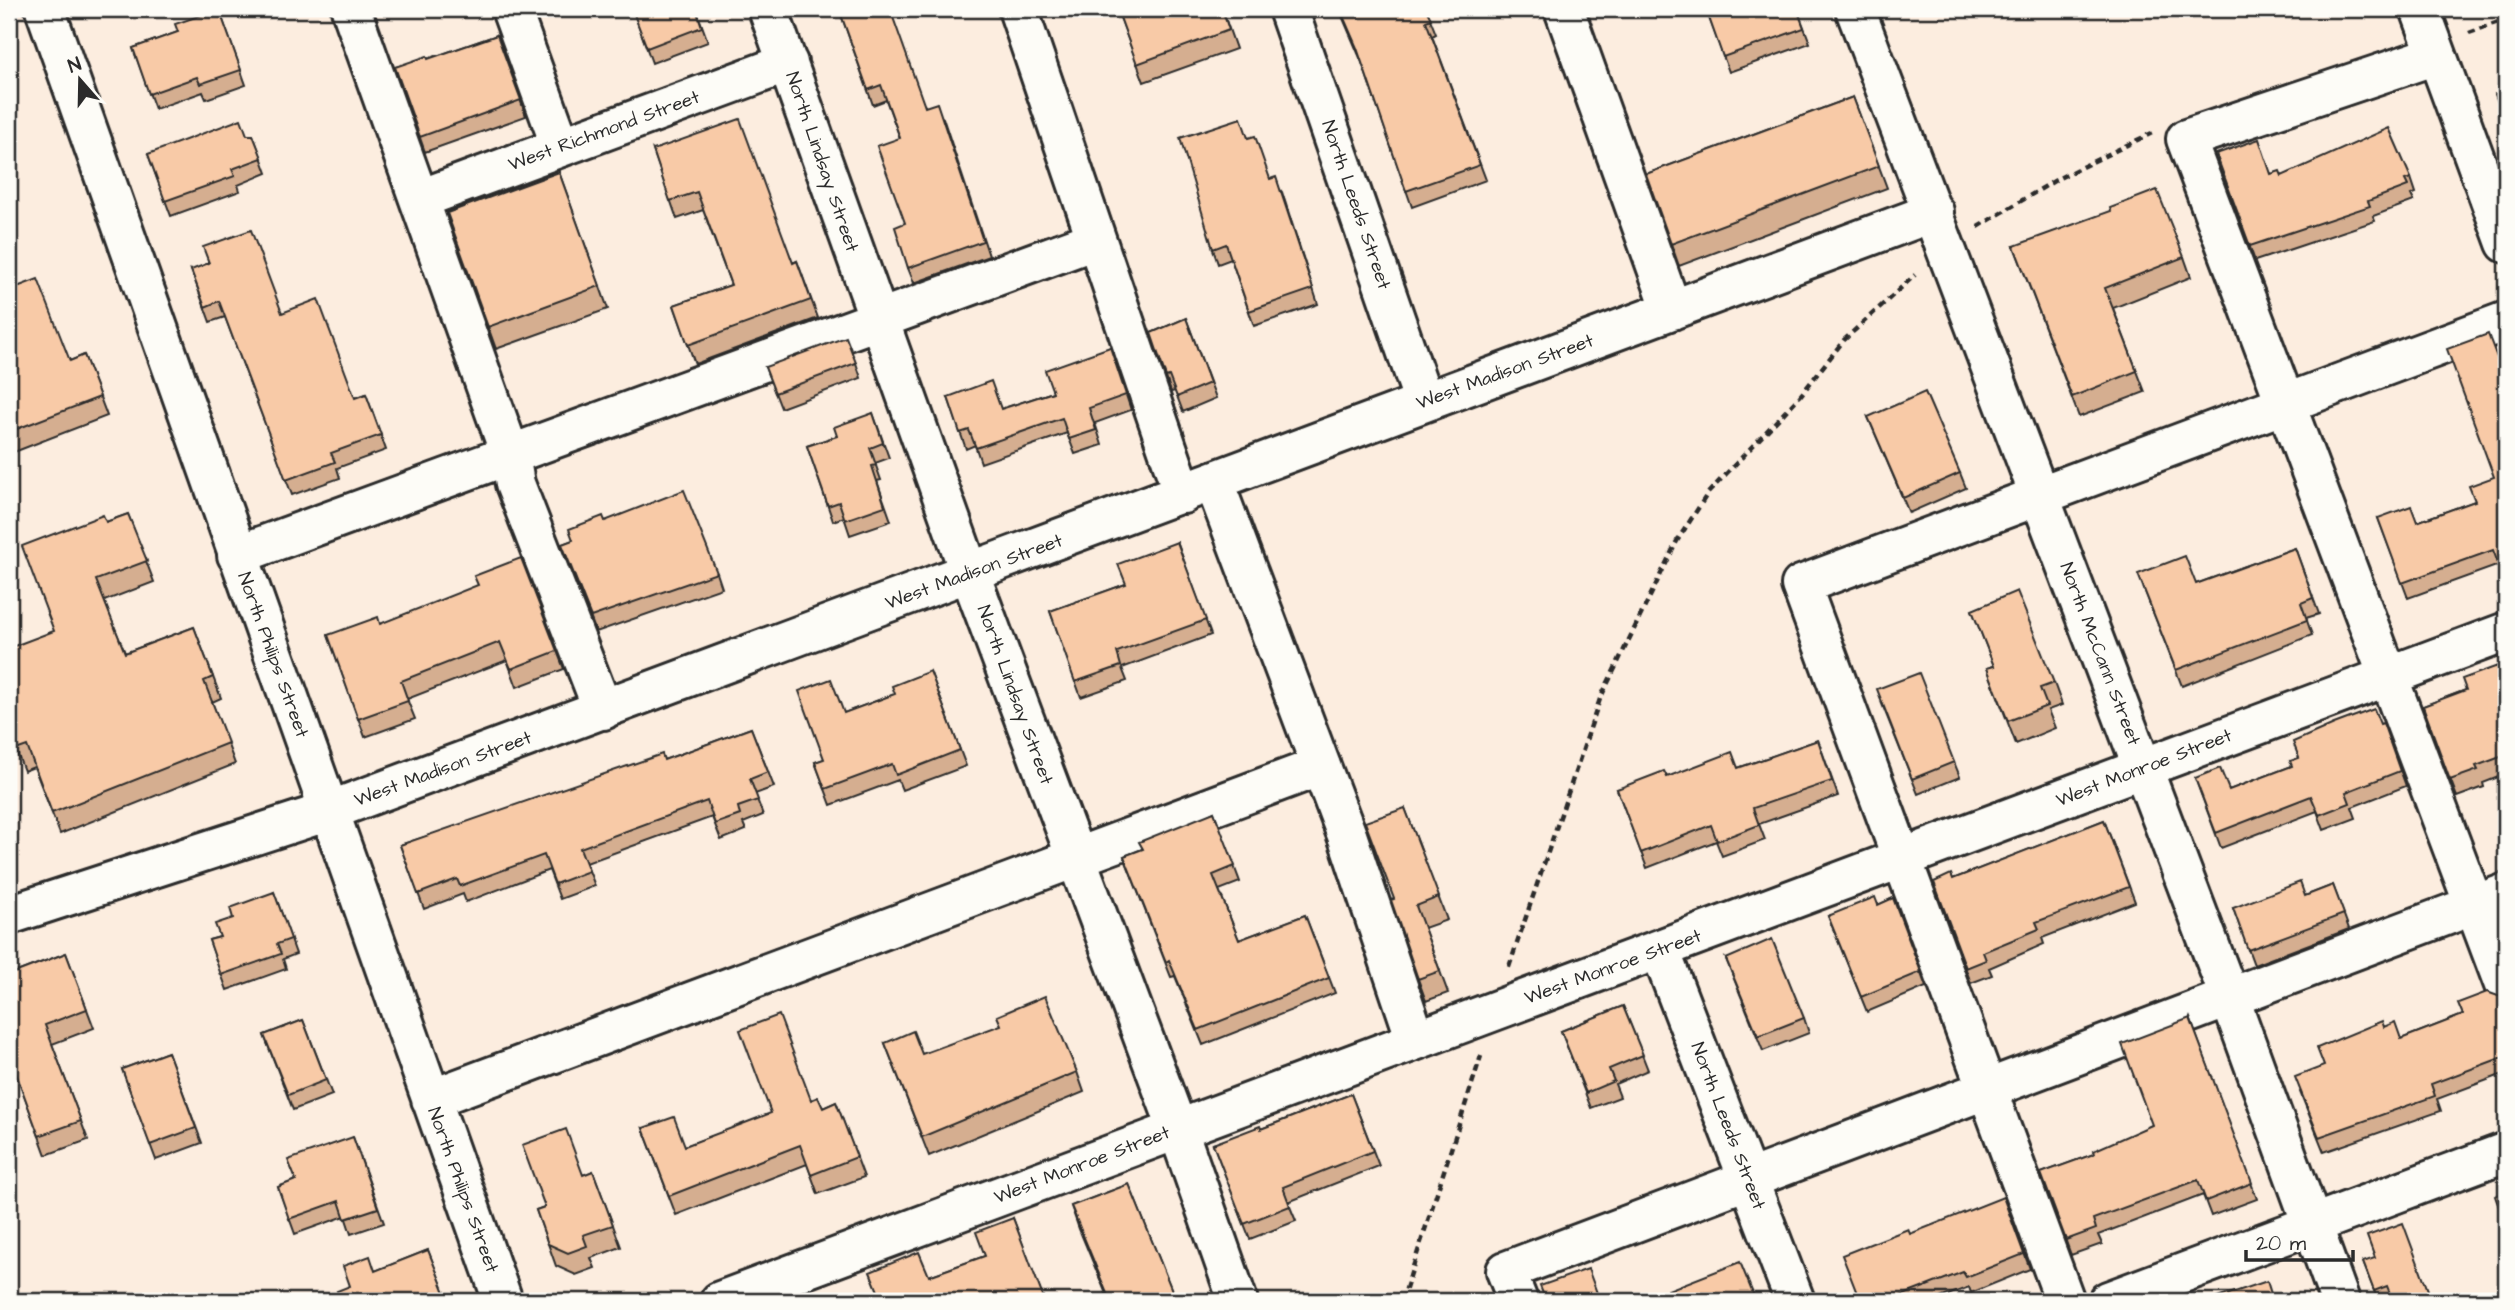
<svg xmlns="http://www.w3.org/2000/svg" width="2515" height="1310" viewBox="0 0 2515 1310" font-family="'Architects Daughter',sans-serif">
	<rect width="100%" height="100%" fill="#fceddf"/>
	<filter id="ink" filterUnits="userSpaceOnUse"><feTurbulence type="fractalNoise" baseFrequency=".0143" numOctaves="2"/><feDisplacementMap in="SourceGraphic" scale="14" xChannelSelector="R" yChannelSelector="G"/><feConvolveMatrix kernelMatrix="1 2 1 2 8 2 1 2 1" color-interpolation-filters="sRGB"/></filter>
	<g filter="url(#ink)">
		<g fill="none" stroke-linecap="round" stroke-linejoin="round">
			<g stroke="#2b2b2b" stroke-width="44">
				<path id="minor" d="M45,9L503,1301
					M351,9L510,454L515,484L603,710
					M511,9L561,147
					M768,9L970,574L1178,1130L1238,1301
					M1018,9L1183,494
					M1288,9L1424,402
					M1564,9L1672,310
					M1855,9L2229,996L2340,1301
					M2420,9L2506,243
					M2436,55L2186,139L2506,990
					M420,199L788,63
					M1214,482L1348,838L1416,1040
					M237,555L1095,240
					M9,915L329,811L1934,212
					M1660,950L1795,1301
					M431,1099L1321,766
					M720,1301L2506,632
					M1518,1301L1506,1271L2506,893
					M2065,1301L1801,585L2506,321
					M2108,1301L2506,1152"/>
			</g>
			<path stroke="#2b2b2b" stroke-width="4.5" stroke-dasharray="7 5" stroke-linecap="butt" d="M2469,33L2506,19
				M1978,227L2059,178L2152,133
				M1509,967L1600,699L1677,541L1708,493L1800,396L1844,340L1915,275
				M1402,1301L1481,1056"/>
			<use href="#minor" stroke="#fdfcf7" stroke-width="38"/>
		</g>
		<path fill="#d5ae90" stroke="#2b2b2b" stroke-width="2" d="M219,9L246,85L206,99L203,92L155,109L133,48L178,32Z
			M627,9H696L708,42L652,63L634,13L629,15Z
			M839,9L926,107L943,118L989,256L914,283L908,268L900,138L886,100L873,105Z
			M1117,9H1222L1236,49L1144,82Z
			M1339,9H1426L1436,34L1432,36L1486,180L1412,207L1361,60Z
			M1797,9L1810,43L1729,72L1707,12Z
			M497,35L526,116L425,152L395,67L428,59Z
			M1853,97L1887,188L1679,266L1646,174Z
			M9,107L17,129L9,132Z
			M247,135H253L267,173L238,185L240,191L171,216L148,154Z
			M1248,138L1270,179L1282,192L1318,304L1254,326L1231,259L1218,264L1213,249Z
			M653,150L793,263L797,261L818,318L695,364L674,305L731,285L703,210L677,219Z
			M2216,154L2272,174L2282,176L2411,178L2416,193L2411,195L2414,201L2373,216L2375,221L2255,261Z
			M559,172L608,309L496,349L447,213Z
			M2014,246L2184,257L2191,277L2113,308L2145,392L2079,417Z
			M191,270L282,313L355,398L366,394L386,450L337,468L340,478L292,495L225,317L210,322Z
			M9,290L70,361L84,355L107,416L9,454Z
			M1186,318L1216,398L1183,412L1175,391L1171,392L1151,333Z
			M1110,347L1131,410L1095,423L1102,445L1075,454L1067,433L981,463L975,445L966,449L948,397L1001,409L1053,392Z
			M856,363L861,378L781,408L765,367Z
			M2506,381V578L2504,579L2499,565L2408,598L2378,518L2417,522L2475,501L2494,477Z
			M873,413L889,458L875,463L881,480L877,481L891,521L850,535L844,517L833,521L807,446L837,436Z
			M1868,417L1960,473L1966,488L1909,513Z
			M128,514L154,582L104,601L125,653L194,627L221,698L212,702L235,764L60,834L34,767L24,771L9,732L54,631L106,522Z
			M605,521L717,573L722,588L596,632L562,544L573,540Z
			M1177,542L1211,635L1122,668L1127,681L1081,697L1050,611L1126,584Z
			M2295,548L2319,614L2306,618L2312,635L2182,686L2144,589L2196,584Z
			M1972,610L2054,683L2062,705L2048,710L2055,728L2016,744L1987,668L1994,666Z
			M380,624L557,651L564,669L517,687L507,660L407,699L415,719L365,737L328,635Z
			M2506,663V774L2483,783L2484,787L2457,797L2423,706L2466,690Z
			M930,671L966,766L902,790L898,780L831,805L815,762L824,759L844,713L895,694Z
			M1882,704L1954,762L1960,777L1918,794Z
			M2383,723L2406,786L2352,807L2356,818L2324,830L2317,811L2221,848L2195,778L2229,790L2292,766Z
			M751,728L774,787L755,794L763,815L743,823L746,830L721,840L712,817L586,863L595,886L560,899L549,870L466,902L463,894L424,909L400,845L664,760Z
			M1818,740L1838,796L1759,824L1765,840L1722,856L1716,841L1647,868L1617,789L1667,777L1738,768Z
			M1405,808L1447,920L1424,928L1448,993L1426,1001L1418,979L1394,899Z
			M1214,812L1240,882L1219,890L1239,940L1305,915L1335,993L1203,1045L1175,976L1171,977L1124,856L1142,849Z
			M2104,820L2135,902L2042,938L2044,944L1989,968L1992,975L1971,983L1934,882L1953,879Z
			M2333,885L2349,929L2254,965L2233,908L2305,896Z
			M274,892L296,954L283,959L286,969L227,990L209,940L220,937L233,918Z
			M1893,898L1926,987L1867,1012L1828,916L1878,905Z
			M66,953L94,1028L52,1044L88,1140L46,1155L16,1073L9,1076V975Z
			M1726,959L1804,1018L1809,1033L1763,1051Z
			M2506,995V1073L2437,1099L2441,1111L2324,1152L2300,1092L2324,1066L2384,1027L2401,1039L2463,1015L2498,996Z
			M1623,1006L1648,1070L1615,1084L1620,1097L1591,1108L1561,1031Z
			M2190,1018L2257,1199L2211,1216L2203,1195L2098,1235L2102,1244L2071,1255L2041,1173L2094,1154L2152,1125Z
			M303,1020L332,1095L293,1110L264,1035Z
			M885,1043L922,1054L1077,1072L1084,1092L929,1156Z
			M168,1052L202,1143L156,1160L122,1069Z
			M1351,1094L1379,1166L1288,1202L1296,1221L1250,1239L1213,1144L1261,1129Z
			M811,1100L823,1108L836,1102L864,1177L818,1194L807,1164L676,1215L643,1128L685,1146Z
			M353,1137L384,1223L351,1234L345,1216L295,1234L278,1187L296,1180Z
			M593,1171L621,1247L591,1258L595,1268L576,1275L556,1266L536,1210L544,1207L583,1175Z
			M1129,1184L1176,1301H1109L1079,1229L1071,1206Z
			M2003,1197L2030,1269L1971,1293L1969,1287L1932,1301H1860Z
			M1013,1218L1044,1301H881L929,1276L985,1256Z
			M428,1250L448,1301H341L375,1271Z
			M2363,1262L2432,1301H2378Z"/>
		<path fill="#f8caa7" stroke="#2b2b2b" stroke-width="2" d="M219,9L241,70L200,84L197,77L149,94L133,48L178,32L175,24Z
			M632,9H696L702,27L647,48Z
			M839,9H890L925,107L937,103L983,241L908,268L895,227L905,223L877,146L900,138L881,85L868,90Z
			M1117,9H1222L1229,30L1137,64Z
			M1340,9H1426L1431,19L1426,21L1480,165L1406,191L1357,48Z
			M1715,9H1797L1804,28L1723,57L1707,12Z
			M497,35L521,100L420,137L395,67L427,56L428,59Z
			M2506,90V125L2495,94Z
			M1853,97L1879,166L1671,244L1646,174Z
			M1241,118L1248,138L1255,136L1270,179L1276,177L1313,289L1249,311L1226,244L1213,249L1180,138Z
			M241,119L247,135H253L262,158L232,169L235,176L165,201L148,154Z
			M740,119L793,263L797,261L811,300L688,345L674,305L731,285L697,192L670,201L653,150Z
			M2389,128L2411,178L2405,180L2408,186L2368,201L2370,206L2250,246L2216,154L2259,139L2271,174L2280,171L2282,176Z
			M559,172L600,286L488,327L447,213Z
			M2157,190L2184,257L2105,288L2137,371L2072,397L2014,246L2111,211L2110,208Z
			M251,230L282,313L318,299L355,398L366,394L381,435L331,453L335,462L286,480L219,301L205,307L191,270L209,263L203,247Z
			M38,279L70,361L84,355L100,397L9,432V290Z
			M1186,318L1210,383L1177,397L1169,376L1166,377L1151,333Z
			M2488,334L2506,381V560L2498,563L2493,550L2402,583L2378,518L2411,506L2417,522L2475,501L2469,486L2494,477L2447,349Z
			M846,337L856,363L775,393L765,367Z
			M1110,347L1126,395L1089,408L1096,430L1069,439L1062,418L976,448L969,430L960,433L948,397L991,381L1001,409L1053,392L1045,370Z
			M1925,392L1960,473L1903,498L1868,417Z
			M873,413L883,443L870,448L876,465L872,466L885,506L845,520L839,502L828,506L807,446L837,436L834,427Z
			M684,490L717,573L591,617L562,544L573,540L569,529L603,516L605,521Z
			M128,514L147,561L96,580L125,653L194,627L213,677L204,681L228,743L52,813L27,746L16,750L9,731V648L54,631L22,546L103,515L106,522Z
			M1177,542L1206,620L1117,652L1121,666L1075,682L1050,611L1126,584L1118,564Z
			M2295,548L2313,598L2301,603L2307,620L2176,670L2138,574L2185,556L2196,584Z
			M521,558L557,651L511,669L500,642L401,681L408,701L358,719L328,635L378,617L380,624L478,585L474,576Z
			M2017,591L2054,683L2040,688L2047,706L2008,721L1987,668L1994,666L1972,610Z
			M2506,663V755L2476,766L2478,770L2450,780L2423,706L2466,690L2462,679Z
			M930,671L960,750L896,775L892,764L825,789L815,762L824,759L799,691L831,679L844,713L895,694L892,686Z
			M1919,673L1954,762L1912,779L1877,689Z
			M2374,709L2380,724L2383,723L2400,771L2346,792L2350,803L2319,815L2311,796L2216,833L2195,778L2220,768L2229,790L2292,766L2290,761L2299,758L2293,742L2334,724Z
			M751,728L768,772L750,779L758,800L738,807L740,815L715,824L707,801L580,848L589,871L555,884L544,855L460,886L457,879L418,894L400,845L662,754L664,760Z
			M1818,740L1832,781L1753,808L1759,825L1717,841L1711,825L1641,853L1617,789L1664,771L1667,777L1732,752L1738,768Z
			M1405,808L1439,897L1416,906L1440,971L1418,979L1391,900L1394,899L1365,822Z
			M1214,812L1235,866L1213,875L1239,940L1305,915L1329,978L1198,1030L1169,960L1166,962L1124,856L1143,849L1139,842Z
			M2104,820L2129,887L2036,922L2039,929L1983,952L1986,960L1966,968L1934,882L1951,874L1953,879Z
			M2300,882L2305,896L2333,885L2344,914L2248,950L2233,908Z
			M274,892L291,939L277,944L281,954L221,975L209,940L220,937L215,924L233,918L230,908Z
			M1875,897L1878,905L1893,898L1921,972L1861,997L1828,916Z
			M1772,939L1804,1018L1758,1036L1726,959Z
			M66,953L87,1009L45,1025L81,1121L39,1136L9,1054V975Z
			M2487,992L2498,996L2506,995V1056L2431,1084L2435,1096L2319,1137L2295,1077L2324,1066L2317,1048L2382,1021L2384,1027L2395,1022L2401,1039L2463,1015L2458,1003Z
			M1045,996L1077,1072L922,1137L885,1043L913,1031L922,1054L1001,1025L997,1016Z
			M1623,1006L1643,1055L1609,1069L1614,1081L1586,1093L1561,1031Z
			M779,1015L811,1100L818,1097L823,1108L836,1102L857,1157L811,1175L800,1145L669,1196L643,1128L674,1117L685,1146L771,1113L740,1030Z
			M2190,1018L2252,1183L2206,1201L2198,1180L2093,1219L2096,1229L2066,1240L2041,1173L2094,1154L2093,1151L2152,1125L2122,1044Z
			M303,1020L326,1080L288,1095L264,1035Z
			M168,1052L196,1128L150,1145L122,1069Z
			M1351,1094L1373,1151L1283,1187L1290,1206L1244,1224L1213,1144L1260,1126L1261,1129Z
			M566,1129L583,1175L593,1171L613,1225L583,1235L587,1246L568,1253L548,1244L536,1210L545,1207L522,1145Z
			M353,1137L378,1208L345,1219L339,1201L289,1219L278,1187L296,1180L288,1160Z
			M1129,1184L1173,1293L1153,1301H1110L1071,1206Z
			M2506,1192V1226L2495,1196Z
			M2003,1197L2024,1254L1966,1277L1963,1272L1888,1301H1860L1842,1255L1908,1229L1910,1234Z
			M1013,1218L1043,1297L1033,1301H882L870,1272L919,1252L929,1276L985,1256L976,1232Z
			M2403,1223L2432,1301H2393L2387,1286L2374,1291L2363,1262L2375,1258L2367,1236Z
			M428,1250L446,1295L431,1301H341L337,1291L350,1286L343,1266L370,1256L375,1271Z
			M1740,1262L1756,1301H1672L1668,1290Z
			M1588,1269L1600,1301H1546L1540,1286Z
			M2267,1281L2272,1297L2284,1293L2287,1301H2215L2214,1299Z"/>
	</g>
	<g text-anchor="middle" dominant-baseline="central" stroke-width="5" stroke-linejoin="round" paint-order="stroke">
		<g font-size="19" fill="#2b2b2b" stroke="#fdfcf7">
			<text transform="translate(604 131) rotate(-20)">West Richmond Street</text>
			<text transform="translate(822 162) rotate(71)">North Lindsay Street</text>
			<text transform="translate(1356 205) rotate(71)">North Leeds Street</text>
			<text transform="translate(1505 372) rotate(-20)">West Madison Street</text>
			<text transform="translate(974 572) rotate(-20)">West Madison Street</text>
			<text transform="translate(2100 654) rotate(69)">North McCann Street</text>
			<text transform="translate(273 655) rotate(70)">North Philips Street</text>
			<text transform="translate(1015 695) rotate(70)">North Lindsay Street</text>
			<text transform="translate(2144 768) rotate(-21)">West Monroe Street</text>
			<text transform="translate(443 769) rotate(-20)">West Madison Street</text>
			<text transform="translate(1613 967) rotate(-20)">West Monroe Street</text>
			<text transform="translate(1728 1126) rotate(69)">North Leeds Street</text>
			<text transform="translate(1082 1165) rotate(-21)">West Monroe Street</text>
			<text transform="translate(463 1190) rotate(70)">North Philips Street</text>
		</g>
	</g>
	<rect width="2515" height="1310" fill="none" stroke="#fdfcf7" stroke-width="35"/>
	<rect x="18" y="18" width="2480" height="1275" fill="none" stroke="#2b2b2b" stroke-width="2.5" filter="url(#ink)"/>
	<g transform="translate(80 80) rotate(340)" stroke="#fdfcf7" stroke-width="5" paint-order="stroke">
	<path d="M0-5L12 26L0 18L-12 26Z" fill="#2b2b2b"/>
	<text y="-10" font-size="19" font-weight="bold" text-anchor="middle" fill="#2b2b2b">N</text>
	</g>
	<path d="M2246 1250v10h107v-10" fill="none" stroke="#2b2b2b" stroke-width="3.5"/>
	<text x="2256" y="1250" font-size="21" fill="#2b2b2b" stroke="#fdfcf7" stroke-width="5" paint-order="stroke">20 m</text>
</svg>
